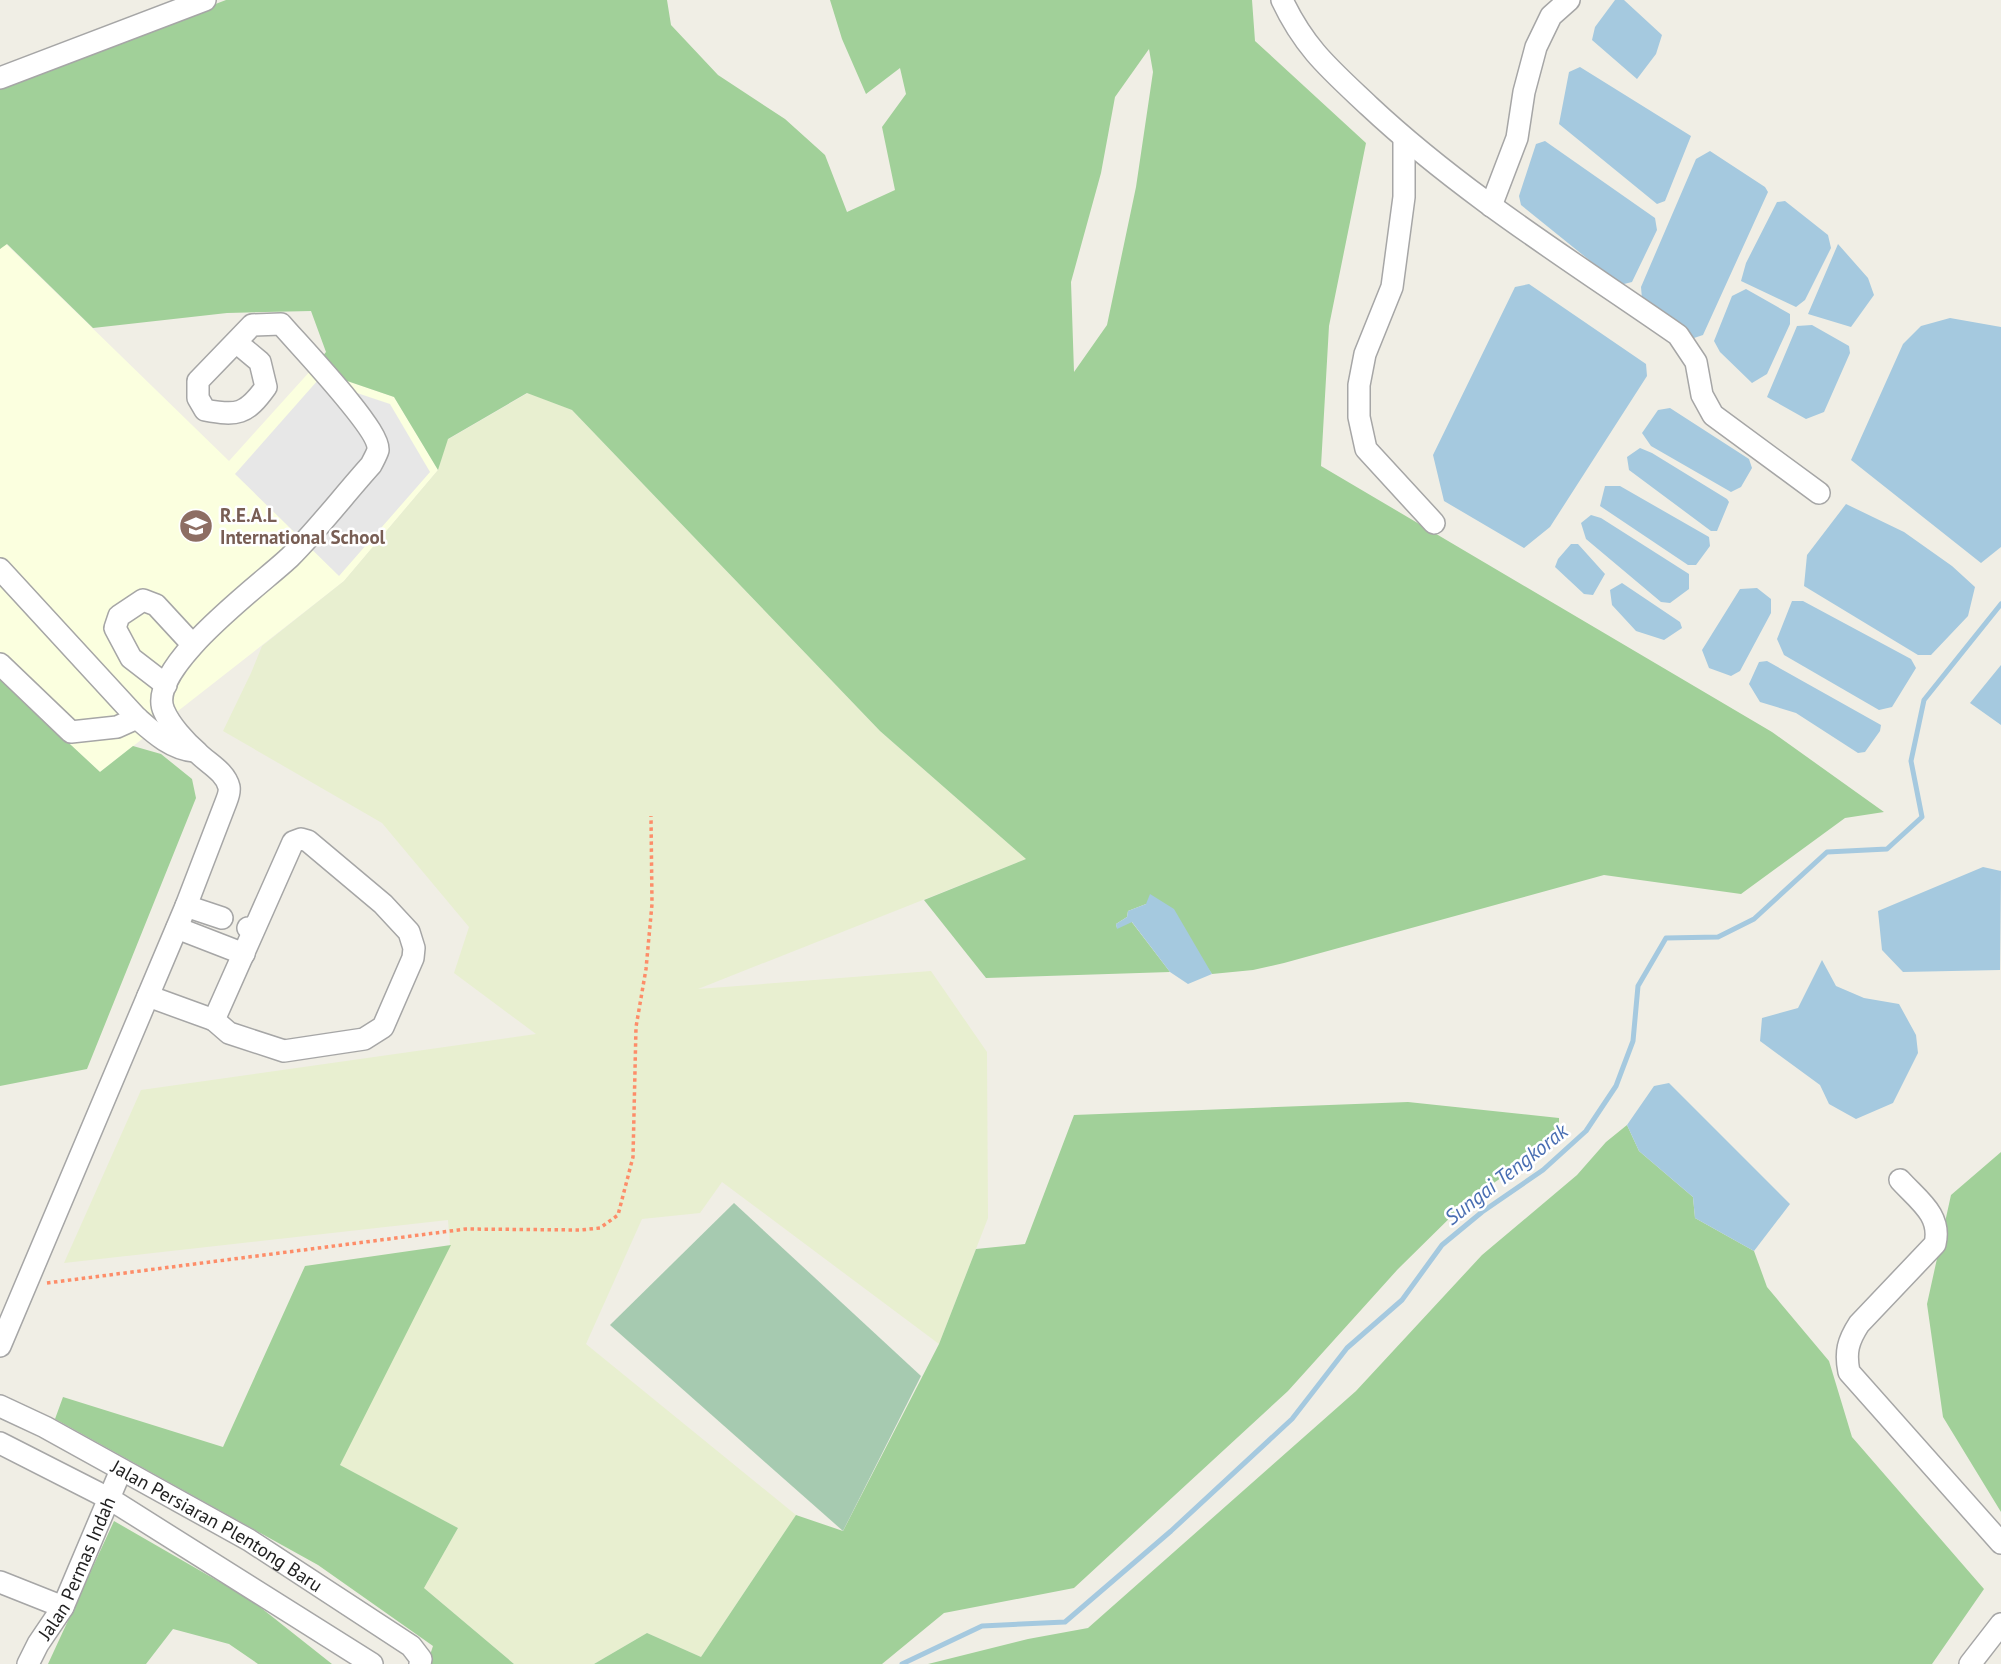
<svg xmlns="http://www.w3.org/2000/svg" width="2001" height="1664" viewBox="0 0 2001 1664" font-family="'PT Sans',sans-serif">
	<rect width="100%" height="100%" fill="#f0eee5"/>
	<path fill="#fbffdf" d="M6,244L229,461L312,369L394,397L438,470L344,581L100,772L0,679V249Z"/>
	<path fill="#e8efd0" d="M528,393L572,410L880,731L1026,859L698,989L931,971L987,1052L988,1218L939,1344L722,1182L700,1213L642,1219L586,1344L796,1515L701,1657L647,1633L594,1664H514L424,1588L458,1528L339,1465L450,1245L448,1220L64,1263L141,1090L536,1034L454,973L469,927L382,823L223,731L251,673L262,646L344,581L438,470L447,440Z"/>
	<path fill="#a1d099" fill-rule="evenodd" d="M226,0H667L671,25L718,75L785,119L825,155L847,212L895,190L882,127L906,94L900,68L866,94L842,39L830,0H1252L1255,41L1366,143L1329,326L1321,466L1772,732L1884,812L1845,818L1741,894L1604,875L1284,963L1253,970L1212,974L1202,960L1146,904L1128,911L1127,917L1116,924L1117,928L1131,921L1170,972L986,978L924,900L1026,859L880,731L572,410L527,393L448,439L438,470L394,397L312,369L326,352L311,311L227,313L93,328L7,244L0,249V86ZM1149,49L1153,72L1136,187L1107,325L1074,372L1071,282L1101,173L1115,97Z
		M0,679L100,772L133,746L161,754L192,779L196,798L87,1069L0,1086Z
		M1408,1102L1559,1118V1138L1466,1202L1398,1269L1288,1391L1074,1588L944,1613L882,1664H594L647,1633L701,1657L796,1515L843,1531L939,1344L976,1249L1025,1244L1074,1115Z
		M1627,1125L1639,1151L1693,1197L1695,1218L1754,1251L1767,1287L1829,1361L1852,1437L1984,1589L1932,1664H928L1028,1639L1088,1628L1356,1391L1482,1255L1577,1175L1606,1142Z
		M2001,1152V1512L1943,1417L1927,1304L1951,1195Z
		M451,1245L340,1465L458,1528L424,1588L514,1664H427L433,1646L318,1565L55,1419L63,1397L223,1447L305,1266Z
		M114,1521L251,1600L332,1664H258L229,1644L173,1629L146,1664H48Z"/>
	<path fill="#a6cab0" d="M734,1203L921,1376L843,1531L610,1325Z"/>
	<path fill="#e7e7e7" d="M318,380L390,404L430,472L339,576L235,474Z"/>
	<path fill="#a5c9df" d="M1615,0H1624L1662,35L1656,54L1637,79L1592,40L1595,27Z
		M1580,67L1691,136L1665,201L1657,204L1559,124L1569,72Z
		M1545,141L1655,218L1657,230L1632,282L1620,285L1521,205L1519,196L1536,144Z
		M1710,151L1765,187L1768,192L1703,335L1694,338L1642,299L1641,287L1696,159Z
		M1785,201L1828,235L1831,248L1805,300L1796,307L1741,281L1746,263L1777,202Z
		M1838,244L1868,278L1874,295L1851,327L1808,314Z
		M1529,284L1646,364L1647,376L1550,527L1524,548L1444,501L1433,455L1515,287Z
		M1746,289L1790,314V324L1767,374L1752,383L1720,352L1714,341L1732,296Z
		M1950,318L2001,327V547L1981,563L1851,460L1903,344L1921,326Z
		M1812,325L1849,346L1850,353L1824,412L1806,419L1767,397L1797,326Z
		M1670,408L1749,459L1752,468L1741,487L1731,492L1651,446L1642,433L1658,410Z
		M1640,448L1652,453L1727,499L1729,502L1717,531H1711L1629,470L1627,457Z
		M1605,486H1620L1709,537L1710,546L1696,565H1688L1600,506Z
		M1846,504L1904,532L1952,566L1975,587L1968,616L1931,655H1918L1804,586L1807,555Z
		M1591,515L1601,518L1689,574V589L1670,603L1661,602L1586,539L1581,523Z
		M1571,544H1578L1605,574L1593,595L1584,594L1555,567L1558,559Z
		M1622,583L1680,622L1682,628L1664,640L1636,631L1612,605L1610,590Z
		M1757,588L1771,599V613L1740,671L1731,676L1709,668L1702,650L1740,589Z
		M1792,601H1803L1911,659L1916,668L1892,707L1879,710L1784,655L1777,639Z
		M1767,661L1881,725L1880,731L1865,752L1858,753L1796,713L1760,702L1749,684L1759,662Z
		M2001,665V725L1970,703Z
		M1983,867L2001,871L2000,970L1903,972L1882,950L1878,911Z
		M1150,894L1174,909L1212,974L1188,984L1170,972L1132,922L1117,929L1116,924L1127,917L1128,911L1146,904Z
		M1822,960L1836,986L1864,998L1899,1004L1916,1035L1918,1053L1893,1103L1856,1119L1829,1104L1820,1085L1760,1041L1762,1018L1798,1008Z
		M1669,1083L1790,1204L1754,1251L1695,1218L1693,1197L1639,1151L1627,1125L1654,1086Z"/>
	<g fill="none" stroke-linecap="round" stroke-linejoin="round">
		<path stroke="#a5c9df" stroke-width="5" d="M902,1664L982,1626L1065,1622L1171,1531L1292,1419L1347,1348L1402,1300L1442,1245L1482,1212L1543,1170L1586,1131L1616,1086L1633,1041L1638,986L1666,938L1718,937L1754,919L1827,852L1887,849L1922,817L1911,761L1924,700L2001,604"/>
		<g stroke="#a6a6a6" stroke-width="24">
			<g id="minor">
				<path d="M1282,0C1305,49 1331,70 1369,106C1463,194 1573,262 1678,335L1696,362L1702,395L1713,415L1819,493"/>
				<path d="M0,78L205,0"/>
				<path d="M1404,139V197L1392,287L1365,354L1359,385V417L1366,449L1434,523"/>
				<path d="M1491,206L1517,138L1524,92L1536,47L1551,16L1569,0"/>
				<path d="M0,569L137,718"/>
				<path d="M0,664L71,732L117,727L137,718C153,732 171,749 194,751"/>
				<path d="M166,685L131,658L115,628L119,616L143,600L156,605L192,644"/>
				<path d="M186,906L222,918"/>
				<path d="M177,928L244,954"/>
				<path d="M248,928L254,930L214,1020L229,1033L284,1051L364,1039L383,1027L413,958L414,948L409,932L383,904L308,841L301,839L293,842L254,930"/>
				<path d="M148,996L214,1020"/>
				<path d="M1900,1180C1918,1200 1942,1215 1935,1244L1859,1324C1848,1341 1845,1352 1849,1372L2001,1543"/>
				<path d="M0,1346L186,906L226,802C228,797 230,792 229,787C225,771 207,763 197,752C185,742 170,725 164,711C144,669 263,583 290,557C319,528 344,495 371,465C373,461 377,454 378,450C380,429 298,344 281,324L252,325L198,381V398L205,410C237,416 246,415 266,387L260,362L236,342"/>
				<path id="s1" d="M0,1406L45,1427L249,1540L411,1646L421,1659L420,1664"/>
				<path d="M0,1443L110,1499L372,1664"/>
				<path d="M0,1582L63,1607"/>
				<path id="s2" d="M28,1664L38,1644L63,1607L121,1470"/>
				<path d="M1970,1664L2001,1624"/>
			</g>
		</g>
		<path stroke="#fd8d69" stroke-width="3.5" stroke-dasharray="3.5 3.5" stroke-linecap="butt" d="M47,1283L466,1229L581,1230L600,1228L618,1215L633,1157L636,1027L646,969L652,904L651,816"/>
		<use href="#minor" stroke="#fff" stroke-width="21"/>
	</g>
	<defs>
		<g id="school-disc" transform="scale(1.75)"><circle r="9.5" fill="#8d6e63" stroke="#fff"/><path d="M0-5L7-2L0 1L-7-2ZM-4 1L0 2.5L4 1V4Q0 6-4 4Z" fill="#fff"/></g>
	</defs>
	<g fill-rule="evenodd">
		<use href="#school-disc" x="196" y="526"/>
	</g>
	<g text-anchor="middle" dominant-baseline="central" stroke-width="5" stroke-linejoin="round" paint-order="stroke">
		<g font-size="19" font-weight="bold" fill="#785e54" stroke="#fff" text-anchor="start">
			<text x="220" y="515">R.E.A.L<tspan x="220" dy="22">International School</tspan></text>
		</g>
		<g font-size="19" fill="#1f1f1f" stroke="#fff">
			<text stroke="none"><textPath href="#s1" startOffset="248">Jalan Persiaran Plentong Baru</textPath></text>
			<text stroke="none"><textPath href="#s2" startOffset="108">Jalan Permas Indah</textPath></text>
		</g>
		<g font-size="21" font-style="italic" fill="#496eb2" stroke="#fff">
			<text transform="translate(1506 1174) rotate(-38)">Sungai Tengkorak</text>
		</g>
	</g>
</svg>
